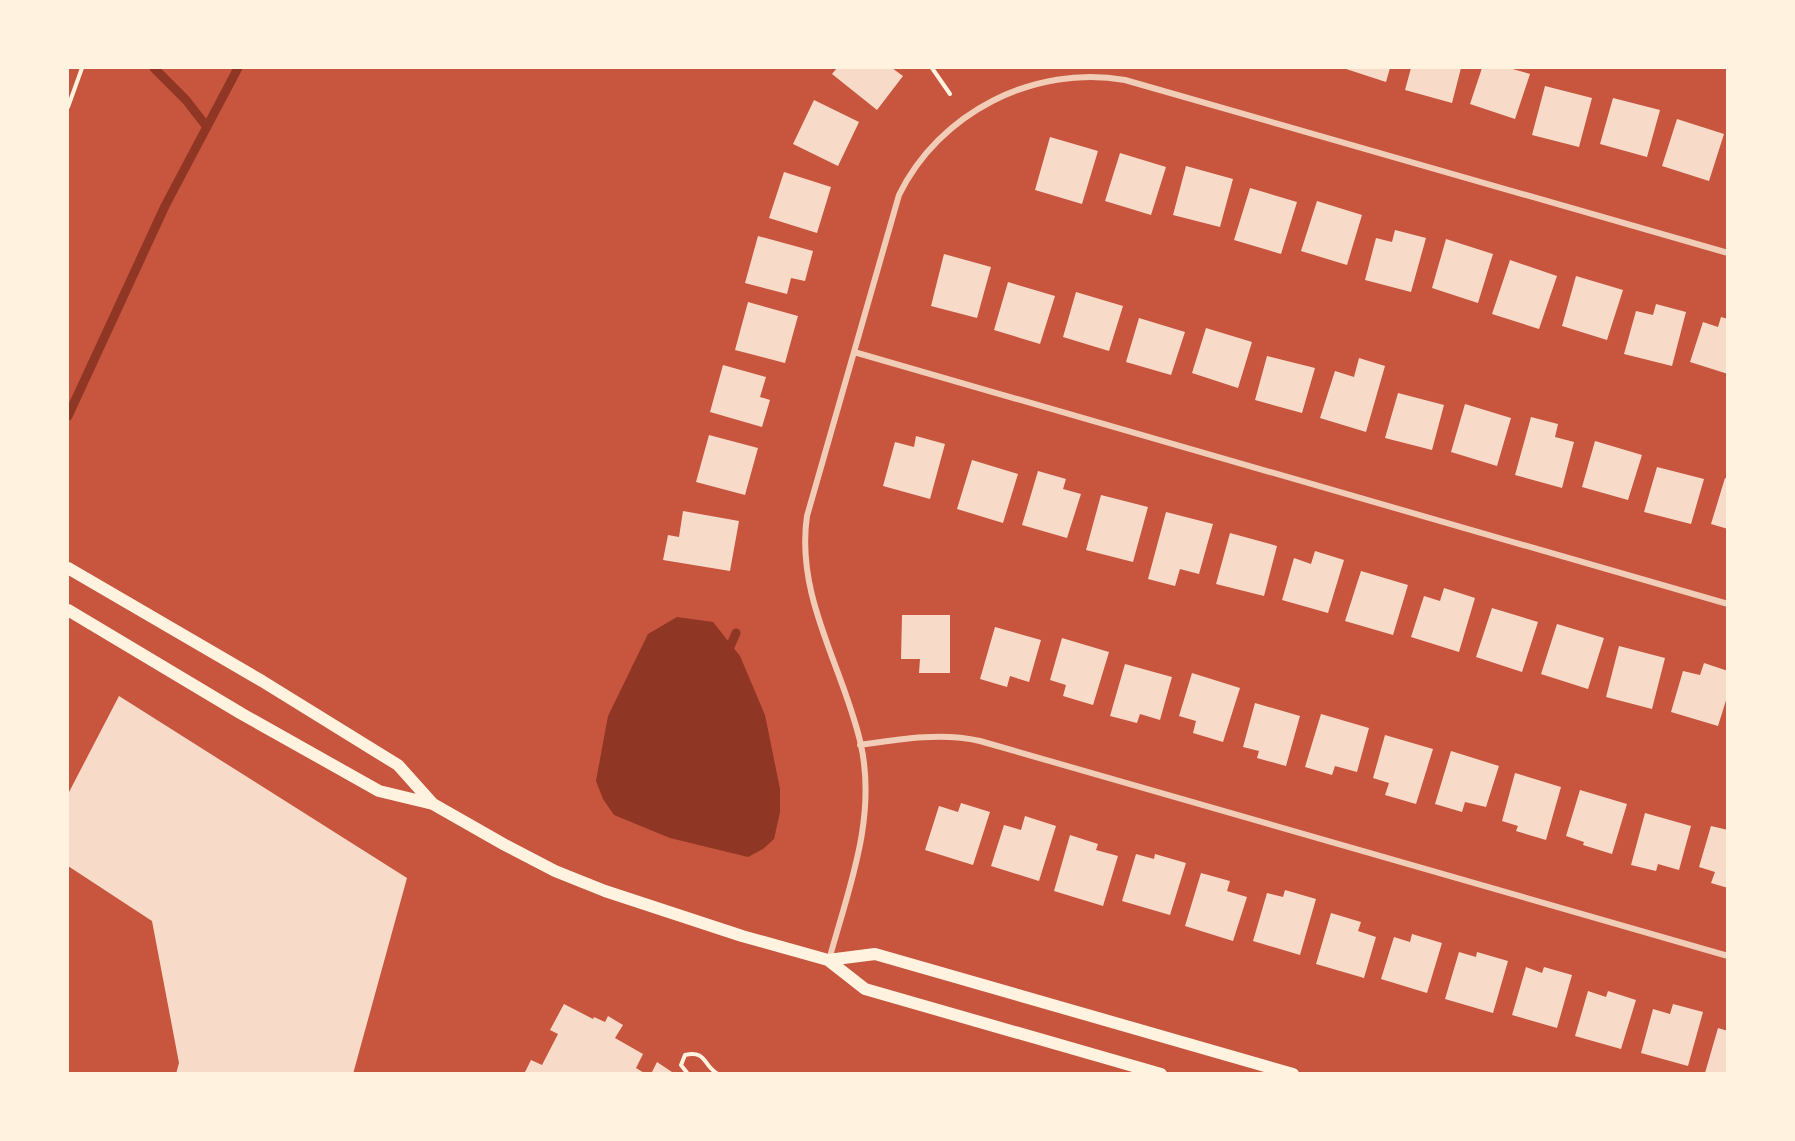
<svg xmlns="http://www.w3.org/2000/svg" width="1795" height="1141" viewBox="0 0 1795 1141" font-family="Karla,sans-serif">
	<rect width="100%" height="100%" fill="#c8553d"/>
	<path fill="#8f3625" d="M677,617L713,622L740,656L765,715L780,789V812L774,839L763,849L748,857L670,838L614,815L603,799L596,781L608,716L648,634Z"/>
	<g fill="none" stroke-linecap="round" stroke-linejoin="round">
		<path stroke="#8f3625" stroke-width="9" d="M154,68L186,100L207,127
			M68,416L165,206L238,68
			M726,656L736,633"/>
	</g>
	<path fill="#f7dbc8" d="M837,68H892L903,76L877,110L832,74Z
		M1343,68H1390L1386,82Z
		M1411,68H1461L1452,103L1405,90Z
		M1482,68H1509L1530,74L1515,119L1470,104Z
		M1545,86L1592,98L1579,147L1532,135Z
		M1613,98L1660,110L1647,157L1600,144Z
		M814,100L859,122L838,166L793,144Z
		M1677,119L1724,134L1709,181L1662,166Z
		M1050,137L1098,151L1082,204L1035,190Z
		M1120,153L1166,167L1151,215L1105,201Z
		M1186,166L1233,179L1220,227L1173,215Z
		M784,172L831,187L817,233L769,218Z
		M1250,188L1297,202L1281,254L1234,240Z
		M1317,201L1362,215L1347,265L1301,251Z
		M1395,230L1426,238L1411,292L1365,280L1376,238L1392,242Z
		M758,236L813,251L805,281L791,278L787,294L745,283Z
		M1446,239L1493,254L1478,303L1432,288Z
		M944,254L991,267L977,318L931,306Z
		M1510,260L1557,276L1539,329L1492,314Z
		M1576,276L1623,290L1607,340L1562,326Z
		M1008,282L1055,296L1040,344L994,330Z
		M1076,292L1123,306L1109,351L1063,337Z
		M748,302L798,316L785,363L735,350Z
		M1656,304L1686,312L1672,366L1624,354L1636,311L1653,315Z
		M1721,317L1728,319V374L1690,362L1703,322L1718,327Z
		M1139,318L1185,332L1171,375L1126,362Z
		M1206,328L1252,342L1238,388L1192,373Z
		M1267,356L1315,368L1302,413L1255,400Z
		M1359,358L1385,366L1366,432L1320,418L1335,371L1354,377Z
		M723,365L766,377L760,397L770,400L762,427L710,412Z
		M1398,393L1444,405L1432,450L1385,438Z
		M1465,404L1511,418L1497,466L1451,452Z
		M1531,417L1558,424L1555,437L1574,442L1562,488L1515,475Z
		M709,435L758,448L745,495L696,482Z
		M916,436L945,444L930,499L883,486L895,442L914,447Z
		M1595,441L1642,455L1628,500L1582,487Z
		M972,460L1018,474L1003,523L957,509Z
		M1657,467L1704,479L1691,524L1644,512Z
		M1038,471L1066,479L1063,489L1081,494L1067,538L1022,525Z
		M1725,478L1728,479V529L1711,524Z
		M1101,495L1148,507L1133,562L1086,550Z
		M683,511L739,521L730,571L663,560L668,535L679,537Z
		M1166,512L1213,524L1199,574L1180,569L1175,586L1148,579Z
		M1230,533L1277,546L1264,596L1216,584Z
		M1315,551L1344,560L1328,613L1282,600L1294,558L1311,564Z
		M1361,571L1408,585L1393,635L1345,621Z
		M1444,588L1475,598L1459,652L1411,637L1424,596L1440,601Z
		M1492,608L1538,622L1522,672L1476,657Z
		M902,615H950V673H919L920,659H901Z
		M1557,624L1604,638L1588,689L1541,674Z
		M995,627L1041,640L1029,682L1010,676L1007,687L980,679Z
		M1062,638L1109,652L1093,705L1063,696L1066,685L1050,680Z
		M1619,646L1665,658L1652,709L1606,697Z
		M1704,663L1728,671V694L1718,726L1671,712L1683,671L1700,675Z
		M1125,664L1172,677L1160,720L1140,714L1137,723L1110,716Z
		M1192,673L1240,688L1223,742L1193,733L1196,721L1179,716Z
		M119,696L407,878L353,1074H176L179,1063L152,921L68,866V794Z
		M1255,703L1300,716L1286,766L1257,758L1259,751L1243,747Z
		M1321,714L1369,728L1357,772L1335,766L1332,775L1305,767Z
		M1385,735L1433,749L1416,804L1385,795L1389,783L1373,778Z
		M1451,751L1499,766L1486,807L1465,802L1462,812L1435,804Z
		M1515,773L1561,787L1546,840L1516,831L1518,826L1502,821Z
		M1580,790L1627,804L1612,854L1583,845L1584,842L1566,836Z
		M961,803L990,812L973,865L925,850L939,806L958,812Z
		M1645,813L1691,826L1679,870L1658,864L1656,871L1631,865Z
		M1025,816L1056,826L1039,881L991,866L1004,825L1021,830Z
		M1711,826L1728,830V888L1711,883L1715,872L1699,867Z
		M1070,835L1098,844L1096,850L1118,856L1103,906L1054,891Z
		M1136,854L1154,859L1155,854L1186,863L1170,915L1122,901Z
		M1201,873L1230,881L1227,891L1247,897L1233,941L1185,926Z
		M1285,890L1316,899L1300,955L1253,941L1267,893L1283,897Z
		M1331,913L1361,922L1358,931L1376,937L1364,978L1316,964Z
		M1412,934L1442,943L1427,993L1381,979L1394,937L1410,942Z
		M1459,952L1476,957L1477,952L1508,961L1493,1013L1445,999Z
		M1526,967L1542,973L1544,967L1572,975L1557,1028L1512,1015Z
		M1588,991L1606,997L1608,991L1636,1000L1621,1049L1575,1036Z
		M564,1004L593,1019L594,1017L605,1022L608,1016L623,1025L615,1038L643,1054L636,1068L646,1074H524L531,1060L542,1065L558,1034L550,1030Z
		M1673,1004L1703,1012L1688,1066L1641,1053L1653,1009L1670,1014Z
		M1718,1028L1728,1031V1074H1706L1705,1073Z
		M657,1062L675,1074H651Z"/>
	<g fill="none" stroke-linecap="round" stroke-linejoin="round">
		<path stroke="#fff3e0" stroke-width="4" d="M932,68L950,94
			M68,107L82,68
			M688,1074L681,1065L685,1055C707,1050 703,1066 718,1074"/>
		<path stroke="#f1ccb7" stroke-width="6" d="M854,352L1728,604
			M860,745C900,739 941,732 980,741L1728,956
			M829,960C848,890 877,819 861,745C844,668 795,598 807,516L899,195C939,113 1034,64 1125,80L1728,253"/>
		<path stroke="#fff3e0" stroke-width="12" d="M68,568L262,681L398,765L433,804L505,845L555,871L605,891L742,936L828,960L865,989L1161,1074
			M68,610L242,714L379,791L433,804
			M828,960L875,954L1293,1074"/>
	</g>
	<rect width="1795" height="1141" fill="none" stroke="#fff3e0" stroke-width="138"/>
</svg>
